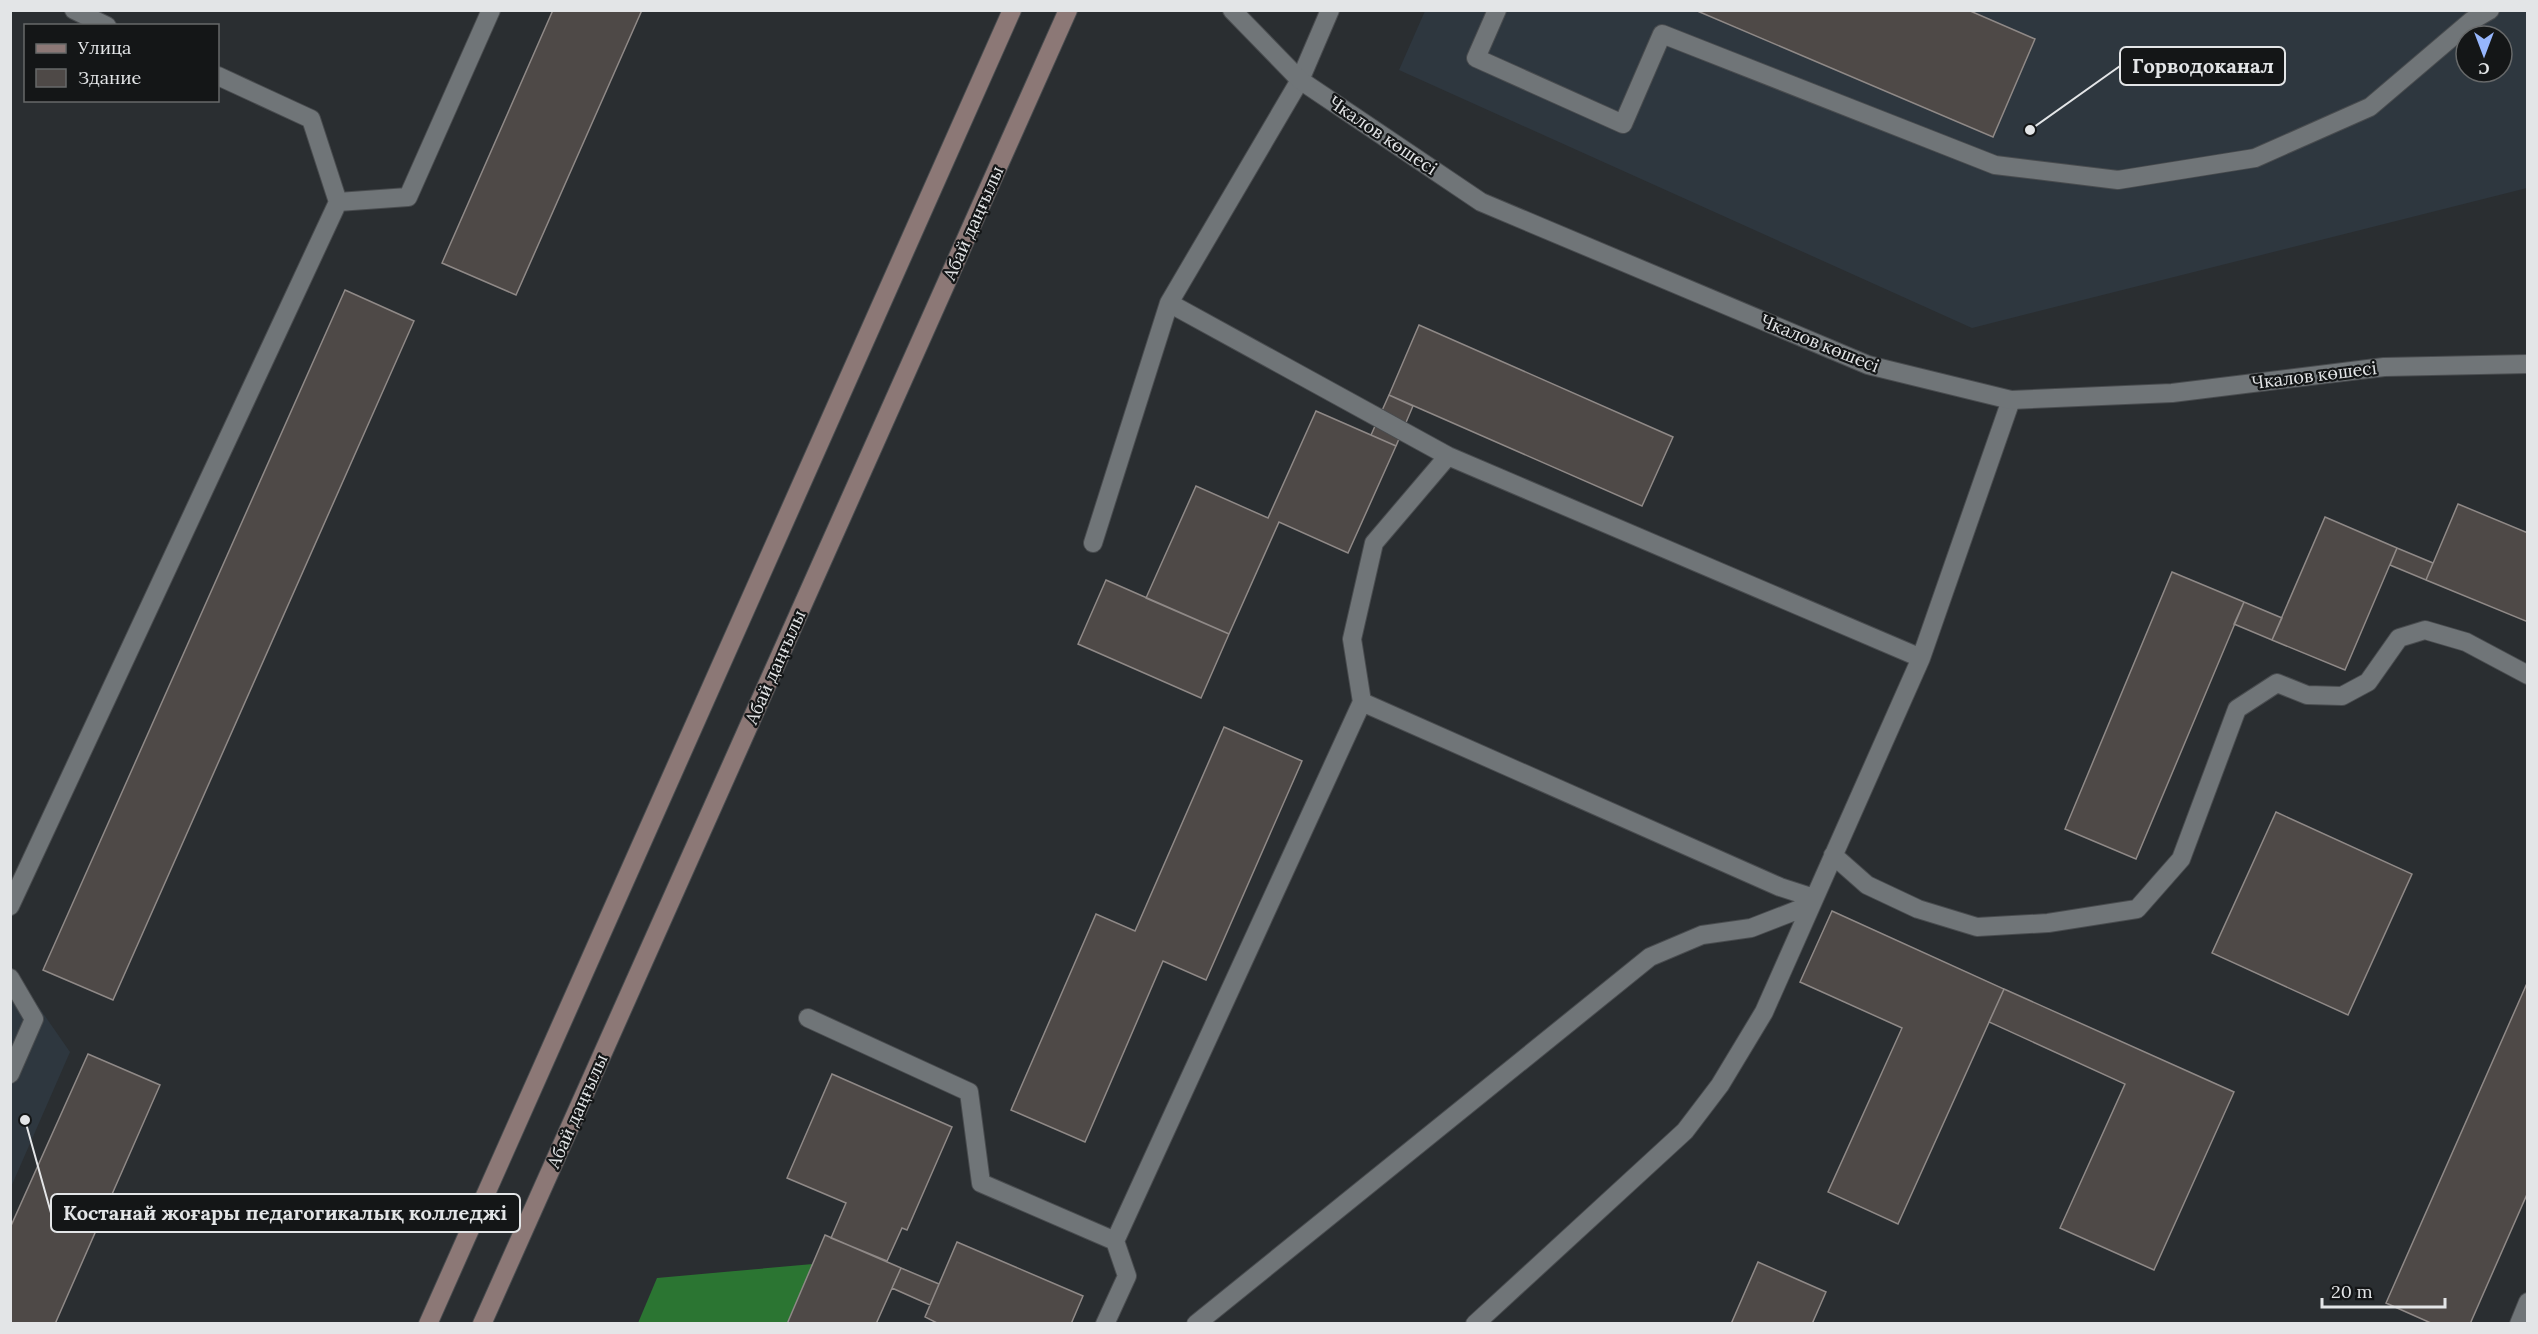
<svg xmlns="http://www.w3.org/2000/svg" width="2538" height="1334" viewBox="0 0 2538 1334" font-family="Lora,serif">
	<rect width="100%" height="100%" fill="#2a2e31"/>
	<path fill="#2e373f" fill-rule="evenodd" d="M1425,11H2527V188L1972,328L1399,70ZM2466,36H2502V72H2466Z
		M11,967L70,1052L11,1187Z"/>
	<path fill="#2b7532" d="M813,1264L787,1323H638L657,1278Z"/>
	<path fill="#4e4947" stroke="#8f8987" stroke-width="1.5" d="M553,10H642L516,295L442,263Z
		M1695,10H1968L2035,39L1993,137Z
		M345,290L414,321L113,1000L43,970Z
		M1419,325L1673,437L1642,506L1389,395Z
		M1389,395L1413,406L1396,446L1371,435Z
		M1316,411L1396,446L1348,553L1279,522L1229,634L1146,598L1196,486L1268,518Z
		M2458,504L2528,533V622L2426,580Z
		M2325,517L2397,548L2345,670L2272,640Z
		M2397,548L2433,563L2426,580L2390,565Z
		M2172,572L2244,602L2136,859L2065,829Z
		M1106,580L1229,634L1201,698L1078,644Z
		M2244,602L2282,618L2272,640L2234,624Z
		M1224,727L1302,761L1206,980L1163,961L1085,1142L1011,1110L1096,914L1135,931Z
		M2276,812L2412,874L2348,1015L2212,953Z
		M1832,911L2004,989L1898,1224L1828,1192L1902,1028L1800,982Z
		M2528,981V1192L2470,1324H2433L2386,1303Z
		M2004,989L2234,1092L2154,1270L2060,1228L2125,1084L1989,1022Z
		M88,1054L160,1085L55,1324H10V1228Z
		M832,1074L952,1127L907,1230L902,1228L887,1261L831,1238L846,1203L787,1178Z
		M825,1235L901,1268L876,1324H787Z
		M957,1242L1083,1296L1071,1324H939L925,1317Z
		M1758,1262L1826,1292L1812,1324H1731Z
		M901,1268L939,1284L930,1305L892,1288Z"/>
	<g fill="none" stroke-linecap="round" stroke-linejoin="round">
		<g stroke="#494c4f" stroke-width="20">
			<path id="service" d="M74,10L107,26
				M1497,10L1476,58L1623,124L1662,34L1995,165L2118,180L2255,158L2370,107L2471,21L2490,10
				M338,202L408,197L491,10
				M1169,303L1448,456L1921,658
				M1093,543L1169,303L1300,80
				M1833,855L1867,885L1918,909L1977,927L2048,923L2137,909L2181,859L2237,709L2277,683L2307,695L2342,696L2368,682L2399,638L2425,630L2466,642L2528,675
				M10,906L338,202L311,119L218,76
				M10,978L34,1019L10,1074
				M808,1018L969,1092L981,1183L1115,1241
				M1105,1324L1127,1276L1115,1241L1362,702L1352,639L1374,543L1448,456
				M1196,1324L1650,957L1702,935L1751,928L1800,909L1814,898L1780,887L1362,702
				M1475,1324L1685,1131L1720,1085L1764,1012L1921,658L2011,400
				M2519,1324L2528,1302"/>
		</g>
		<g stroke="#494c4f" stroke-width="20">
			<path id="minor" d="M1300,80L1330,10"/>
		</g>
		<g stroke="#494c4f" stroke-width="20">
			<path id="tertiary" d="M1232,10L1300,80L1481,202L1868,365L2011,400L2172,393L2384,367L2528,364"/>
		</g>
		<g stroke="#494c4f" stroke-width="20">
			<path id="secondary" d="M428,1324L1012,10
				M482,1324L1068,10"/>
		</g>
		<use href="#service" stroke="#707578" stroke-width="18"/>
		<use href="#minor" stroke="#707578" stroke-width="18"/>
		<use href="#tertiary" stroke="#707578" stroke-width="18"/>
		<use href="#secondary" stroke="#8c7876" stroke-width="18"/>
	</g>
	<g text-anchor="middle" dominant-baseline="central" stroke-width="4.5" stroke-linejoin="round" paint-order="stroke">
		<g font-size="18" fill="#e3e5e7" stroke="#141617">
			<text transform="translate(1383 135) rotate(34)">Чкалов көшесі</text>
			<text transform="translate(973 223) rotate(-66)">Абай даңғылы</text>
			<text transform="translate(1820 343) rotate(22)">Чкалов көшесі</text>
			<text transform="translate(2314 375) rotate(-7)">Чкалов көшесі</text>
			<text transform="translate(775 667) rotate(-66)">Абай даңғылы</text>
			<text transform="translate(577 1111) rotate(-66)">Абай даңғылы</text>
		</g>
	</g>
	<path fill="none" stroke="#e3e5e7" stroke-width="2" d="M2030 130L2120 66M25 1120L51 1213"/>
	<g fill="#e3e5e7" stroke="#141617" stroke-width="2">
		<circle cx="2030" cy="130" r="6"/>
		<circle cx="25" cy="1120" r="6"/>
	</g>
	<g fill="#141617" stroke="#e3e5e7" stroke-width="2">
		<rect x="2120" y="47" width="165" height="38" rx="6"/>
		<rect x="51" y="1194" width="469" height="38" rx="6"/>
	</g>
	<g font-size="20" text-anchor="middle" font-weight="bold" fill="#e3e5e7">
		<text x="2203" y="73">Горводоканал</text>
		<text x="285" y="1220">Костанай жоғары педагогикалық колледжі</text>
	</g>
	<rect width="2538" height="1334" fill="none" stroke="#e3e5e7" stroke-width="24"/>
	<rect x="24" y="24" width="195" height="78" fill="#141617" stroke="#67696a" stroke-width="1.5"/>
	<rect x="36" y="44" width="30" height="9" fill="#8c7876" stroke="#67696a" stroke-width="1.5"/>
	<text x="78" y="54" font-size="18" fill="#e3e5e7">Улица</text>
	<rect x="36" y="69" width="30" height="18" fill="#4e4947" stroke="#67696a" stroke-width="1.5"/>
	<text x="78" y="84" font-size="18" fill="#e3e5e7">Здание</text>
	<g transform="translate(2484 54) rotate(180)"><circle r="28" fill="#141617" stroke="#67696a" stroke-width="1.5"/>
	<path d="M0-4.5L10 22L0 15L-10 22Z" fill="#96b6fd"/>
	<text y="-9" font-size="16" font-weight="bold" text-anchor="middle" fill="#e3e5e7">С</text>
	</g>
	<path d="M2322 1298v9h123v-9" fill="none" stroke="#e3e5e7" stroke-width="3"/>
	<text x="2331" y="1298" font-size="18" fill="#e3e5e7" stroke="#141617" stroke-width="4.5" paint-order="stroke">20 m</text>
</svg>
